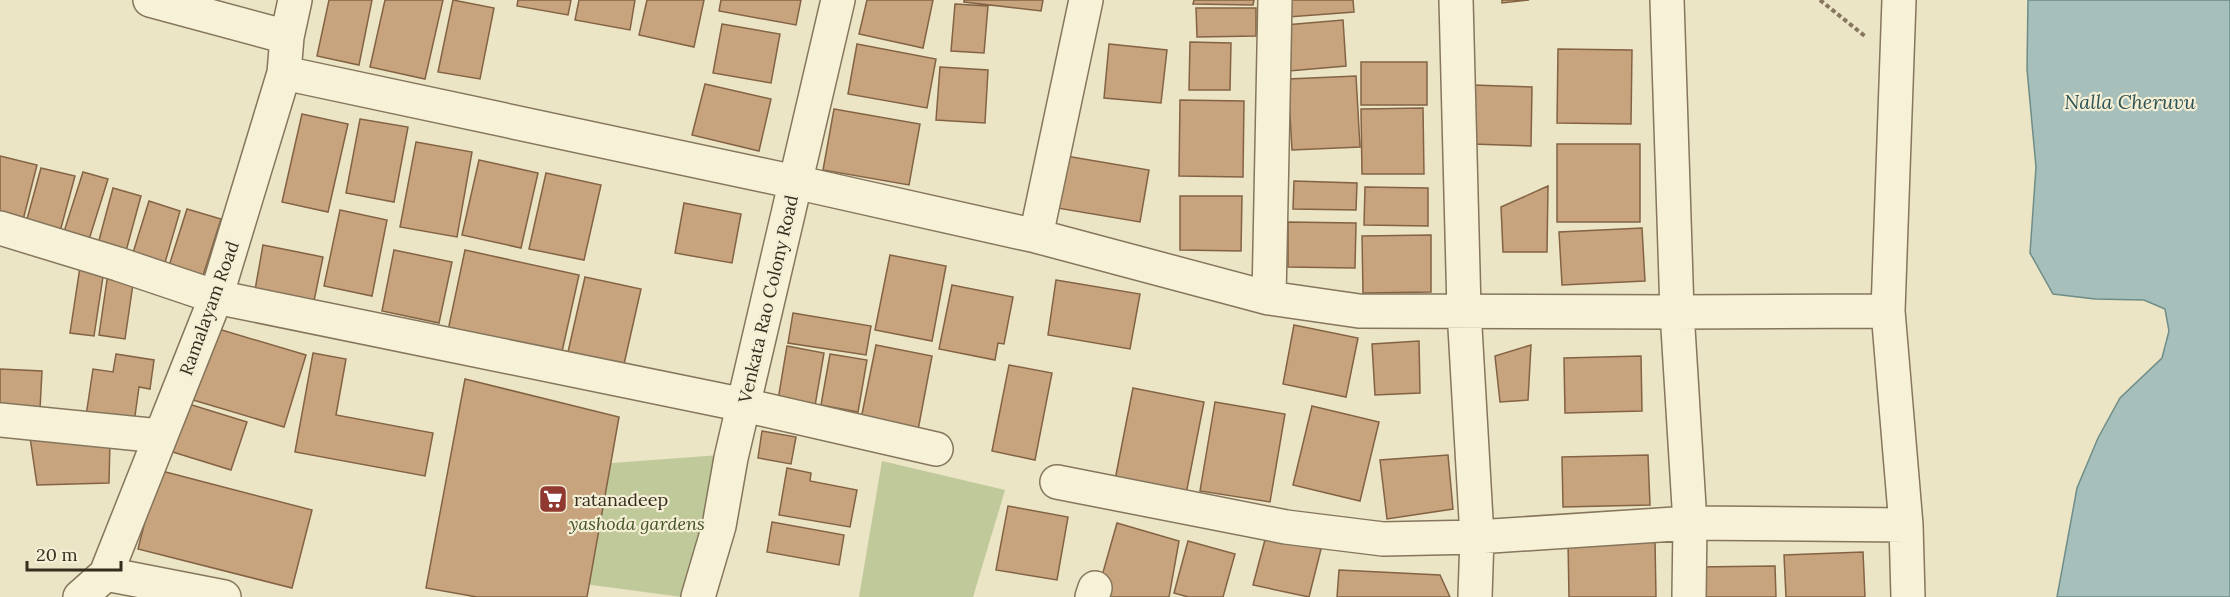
<svg xmlns="http://www.w3.org/2000/svg" width="2230" height="597" viewBox="0 0 2230 597" font-family="Lora,serif">
	<rect width="100%" height="100%" fill="#ebe4c5"/>
	<path fill="#bfc99a" d="M720,455L682,597L577,583L572,466Z
		M882,461L1005,490L973,597H859Z"/>
	<path fill="#a6bfba" stroke="#6e8d88" stroke-width="1.5" d="M2028,0H2230V597H2057L2077,488L2098,438L2120,398L2162,358L2169,331L2165,309L2144,300L2095,299L2053,294L2030,253L2036,167L2027,69Z"/>
	<path fill="#c7a47d" stroke="#836344" stroke-width="1.5" d="M329,0H372L359,65L317,56Z
		M385,0H443L425,79L370,67Z
		M453,0L494,8L480,79L438,72Z
		M518,0H571L568,15L517,6Z
		M579,0H635L630,30L575,20Z
		M647,0H704L694,47L639,35Z
		M721,0H801L796,25L719,11Z
		M867,0H933L923,48L859,34Z
		M964,0H1043L1041,11L964,2Z
		M1194,0H1254L1253,5L1193,4Z
		M1286,0H1353L1354,12L1288,17Z
		M1502,0H1529L1502,3Z
		M955,4L988,6L984,53L951,51Z
		M1196,8H1256V36L1197,37Z
		M1343,20L1346,66L1289,71L1285,25Z
		M722,24L780,34L771,83L713,73Z
		M1190,42L1231,43L1230,90H1189Z
		M857,44L936,59L927,108L848,94Z
		M1109,44L1167,50L1161,103L1104,98Z
		M1558,49L1632,50L1631,124L1557,123Z
		M1361,62H1427V105H1361Z
		M940,67L988,70L985,123L936,120Z
		M1356,76L1360,147L1292,150L1288,79Z
		M705,84L771,99L759,151L692,135Z
		M1472,85L1532,87L1531,146L1471,144Z
		M1180,100L1244,101L1243,177L1179,176Z
		M1423,108L1424,174H1362L1361,109Z
		M834,109L920,124L909,185L823,170Z
		M302,114L348,124L328,212L282,202Z
		M360,119L408,127L394,202L346,193Z
		M416,142L472,152L457,237L400,227Z
		M1557,144H1640V222H1557Z
		M0,156L37,165L22,224L0,219Z
		M1066,156L1149,170L1140,222L1057,208Z
		M479,160L538,173L521,248L462,235Z
		M41,168L75,176L58,239L24,230Z
		M83,172L108,179L87,246L62,238Z
		M546,173L601,185L584,260L529,249Z
		M1294,181L1357,183L1356,210L1293,209Z
		M1548,186L1547,252H1503L1501,207Z
		M1365,187L1428,188V226L1364,225Z
		M113,188L141,196L126,251L98,244Z
		M1180,196H1242L1241,251L1180,250Z
		M149,201L180,211L164,266L132,256Z
		M684,203L741,214L732,263L675,253Z
		M187,209L221,219L202,279L168,269Z
		M340,210L387,220L372,296L324,286Z
		M1288,222L1356,223L1355,268L1288,267Z
		M1642,228L1645,281L1562,285L1559,232Z
		M1431,235V292L1363,293L1362,236Z
		M263,245L323,257L314,301L255,290Z
		M394,250L452,262L439,323L382,311Z
		M465,250L579,275L559,365L446,340Z
		M890,255L946,266L932,341L875,330Z
		M80,267L104,270L94,336L70,333Z
		M108,273L134,277L125,339L99,335Z
		M585,277L641,289L622,373L566,361Z
		M1056,280L1140,294L1130,349L1048,335Z
		M952,285L1013,297L1004,344L998,343L995,360L939,349Z
		M793,313L871,326L866,355L788,343Z
		M1294,325L1358,338L1346,397L1283,384Z
		M215,328L306,355L284,427L193,400Z
		M1419,341L1420,393L1375,395L1372,344Z
		M876,345L932,356L918,430L861,419Z
		M1531,345L1528,400L1500,402L1495,356Z
		M787,346L824,353L815,406L778,400Z
		M313,353L346,359L336,415L433,433L425,476L295,452Z
		M116,354L154,360L150,389L139,387L134,423L86,416L93,369L113,372Z
		M830,354L867,360L858,412L821,405Z
		M1641,356L1642,411L1565,413L1564,358Z
		M1009,365L1052,373L1035,460L992,451Z
		M0,369L42,371L40,409L0,407Z
		M465,379L619,417L587,597H477L426,588Z
		M1133,388L1204,402L1186,494L1115,480Z
		M179,401L247,422L231,470L163,449Z
		M1215,402L1285,414L1270,502L1200,491Z
		M1312,406L1379,422L1360,501L1293,485Z
		M762,431L796,437L791,464L758,458Z
		M30,437L110,441L109,483L37,485Z
		M1448,455L1453,509L1387,519L1380,460Z
		M1648,455L1650,505L1563,507L1562,457Z
		M787,468L811,473L810,481L857,490L850,527L779,515Z
		M158,470L312,510L292,588L138,549Z
		M1008,506L1068,517L1057,580L996,570Z
		M772,522L844,535L839,565L767,552Z
		M1117,523L1179,541L1169,597H1096Z
		M1266,536L1321,549L1309,597L1253,585Z
		M1188,541L1235,554L1223,597H1188L1174,593Z
		M1655,541L1656,597H1569L1568,542Z
		M1863,552L1865,597H1786L1784,555Z
		M1775,566L1776,597H1696V567Z
		M1339,570L1440,575L1450,597H1337Z"/>
	<g fill="none" stroke-linecap="round" stroke-linejoin="round">
		<g stroke="#85765c" stroke-width="36">
			<path id="minor" d="M150,0L287,37
				M1456,0L1464,310L1477,537L1475,597
				M1667,0L1677,312L1888,311L1906,525L1908,597
				M284,73L795,182L1036,236L1269,298L1359,311L1677,312L1690,523L1689,597
				M0,228L118,264L216,297L744,405L936,449
				M1036,236L1086,0
				M1269,298L1275,0
				M1888,311L1899,0
				M0,420L160,436
				M1057,482L1286,527L1383,539L1477,537L1690,523L1906,525
				M106,574L224,597
				M80,597L106,574L216,297L284,73L287,37L295,0
				M698,597L719,526L731,458L838,0
				M1092,597L1095,588"/>
		</g>
		<path stroke="#85765c" stroke-width="4" stroke-dasharray="4.5 3" stroke-linecap="butt" d="M1820,0L1866,37"/>
		<use href="#minor" stroke="#f7f1d8" stroke-width="33"/>
	</g>
	<defs>
		<g id="supermarket-square" transform="scale(1.5)"><rect x="-9" y="-9" width="18" height="18" rx="4" fill="#913930" stroke="#f3eed4"/><path d="M-6-5.5h2.5l.6 2H6L4.5 2H-2.5L-4.4-4H-6ZM-1.5 3.2a1.3 1.3 0 1 0 .1 0ZM3 3.2a1.3 1.3 0 1 0 .1 0Z" fill="#fff"/></g>
	</defs>
	<g fill-rule="evenodd">
		<use href="#supermarket-square" x="553" y="499"/>
	</g>
	<g text-anchor="middle" dominant-baseline="central" stroke-width="4.5" stroke-linejoin="round" paint-order="stroke">
		<g font-size="18" fill="#362d1f" stroke="#f3eed4">
			<text transform="translate(768 299) rotate(-77)">Venkata Rao Colony Road</text>
			<text transform="translate(209 308) rotate(-70)">Ramalayam Road</text>
		</g>
		<g font-size="18" fill="#362d1f" stroke="#f3eed4" text-anchor="start">
			<text x="574" y="499">ratanadeep</text>
		</g>
		<g font-size="18" font-style="italic" fill="#435227" stroke="#f3eed4">
			<text x="637" y="523">yashoda gardens</text>
		</g>
		<g font-size="20" font-style="italic" fill="#2f5455" stroke="#f3eed4">
			<text x="2130" y="101">Nalla Cheruvu</text>
		</g>
	</g>
	<path d="M27 561v9h94v-9" fill="none" stroke="#362d1f" stroke-width="3"/>
	<text x="36" y="561" font-size="18" fill="#362d1f" stroke="#f3eed4" stroke-width="4.5" paint-order="stroke">20 m</text>
</svg>
